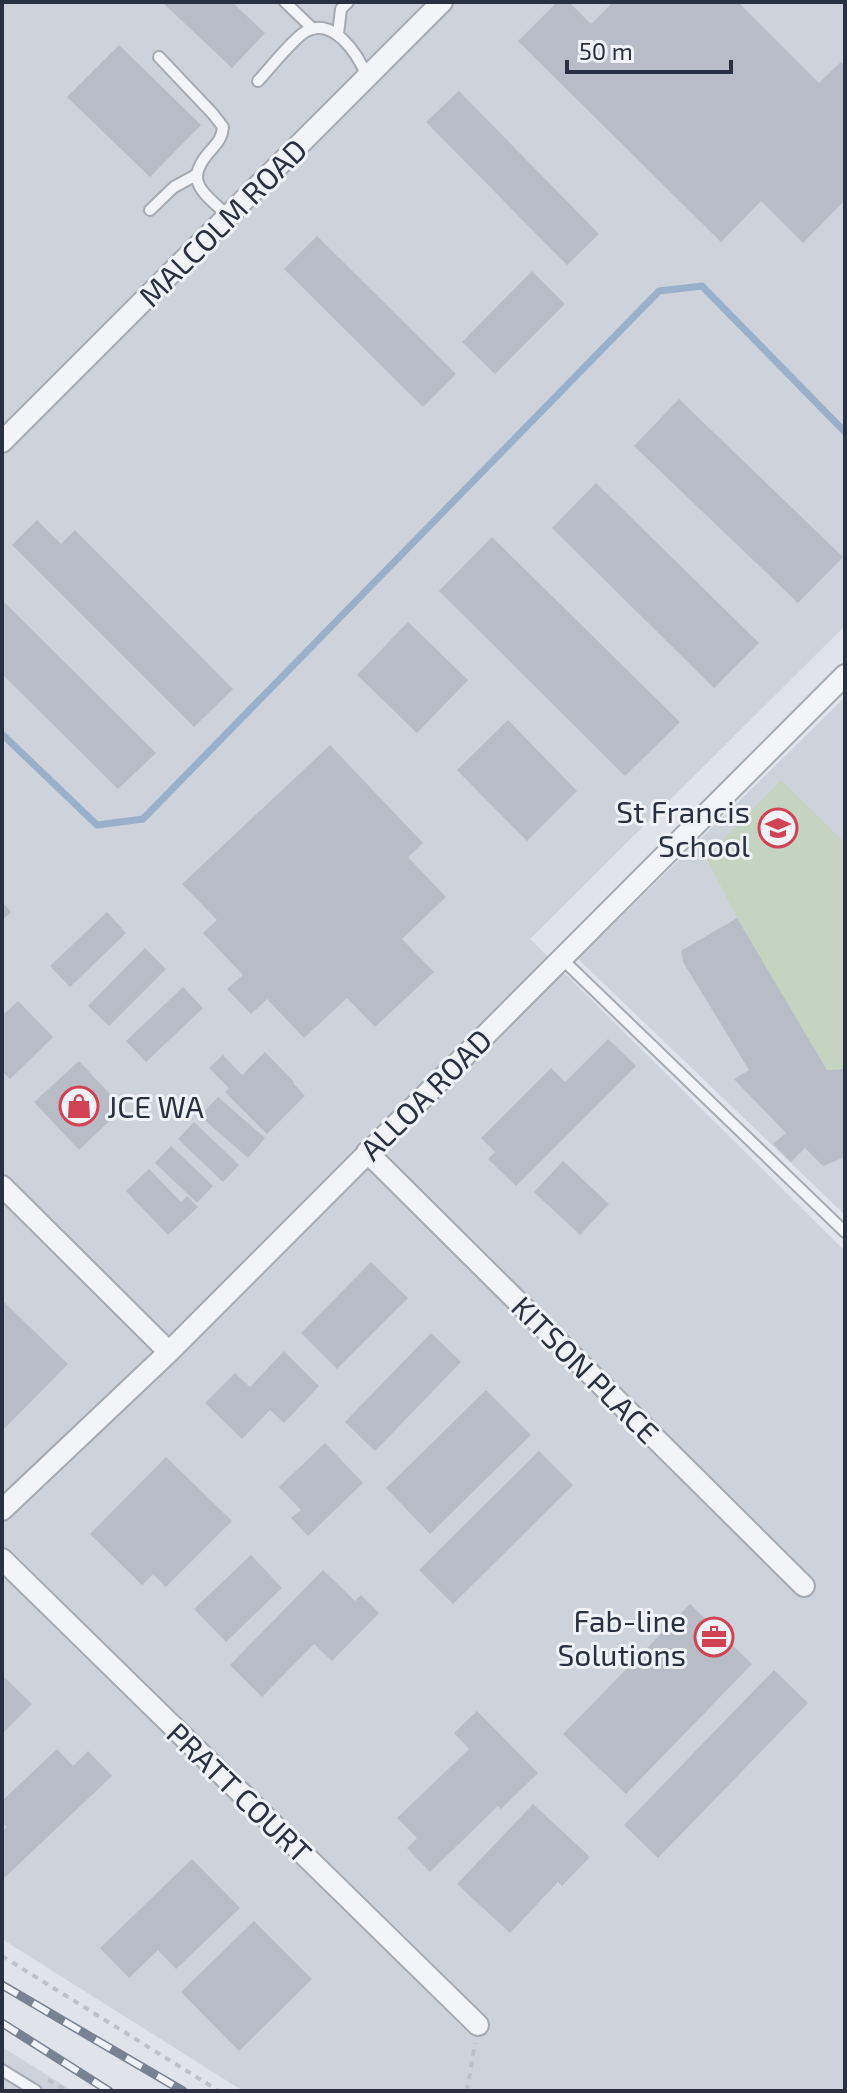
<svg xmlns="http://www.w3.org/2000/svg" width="847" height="2093" viewBox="0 0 847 2093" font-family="'Exo 2',sans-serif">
	<rect width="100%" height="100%" fill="#e0e3e9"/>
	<path fill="#ced2db" d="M2,2H845V626L530,939L845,1251V2091H243L2,1939Z
		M845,697V1215L578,959Z
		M2,2047L73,2091H2Z"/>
	<path fill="#c5d3c1" d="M781,780L845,843V1069L827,1070L737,918L706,857Z"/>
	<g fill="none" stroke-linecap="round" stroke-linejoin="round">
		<path stroke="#9ab0ca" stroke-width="7" d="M2,734L97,825L143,819L659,291L702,286L845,432"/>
	</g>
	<path fill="#b7bcc6" d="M162,2H232L265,33L232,68Z
		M557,2H569L591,24L613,2H738L819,83L841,62L845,66V200L803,243L761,201L721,242L518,41Z
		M119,45L201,125L150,177L67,97Z
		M459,91L599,234L567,265L426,122Z
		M317,236L456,374L423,407L284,269Z
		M532,271L565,304L495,374L462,342Z
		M679,399L843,557L798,603L634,446Z
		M596,483L759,643L714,688L552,528Z
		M37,520L61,544L75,530L233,689L194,727L12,545Z
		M492,537L680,722L625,776L439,591Z
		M2,600L156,753L118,789L2,674Z
		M408,622L468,680L417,733L357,675Z
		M508,720L577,791L527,841L457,770Z
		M330,745L423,843L408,857L446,897L402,939L434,972L375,1027L347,998L304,1038L267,999L251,1014L227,989L243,975L203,933L217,920L182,884Z
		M2,901L11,912L2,920Z
		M107,912L126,933L70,987L50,966Z
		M737,918L827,1070L845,1069V1157L823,1166L805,1148L791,1162L773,1144L786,1133L734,1079L749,1070L683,962L681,951Z
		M145,948L166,969L109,1026L88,1006Z
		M183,987L203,1008L146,1062L126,1041Z
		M18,1001L53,1037L10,1079L2,1071V1016Z
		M608,1039L636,1066L516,1186L488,1159L495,1152L481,1138L551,1068L565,1082Z
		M265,1052L294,1082L293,1083L305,1096L267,1134L225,1092L229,1088L209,1068L223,1055L242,1075Z
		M79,1061L123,1108L79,1150L34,1102Z
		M218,1097L265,1138L248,1158L200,1116Z
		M194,1122L239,1165L223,1182L178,1139Z
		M171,1146L213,1186L197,1203L155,1163Z
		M563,1161L609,1204L580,1235L534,1192Z
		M149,1169L181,1202L187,1196L198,1207L168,1235L126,1191Z
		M371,1262L408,1298L337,1369L301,1333Z
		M2,1300L68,1364L5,1428L2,1426Z
		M431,1333L461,1362L375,1451L345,1422Z
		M284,1351L319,1386L284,1423L270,1410L242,1439L205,1403L235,1373L250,1387Z
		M486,1390L531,1435L430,1534L386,1488Z
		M325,1443L363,1483L308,1536L291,1518L301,1510L279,1487Z
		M539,1451L573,1485L453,1604L419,1570Z
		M166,1457L232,1521L166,1587L153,1574L142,1585L90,1534Z
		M251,1555L282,1588L226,1642L194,1609Z
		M323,1570L355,1601L361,1595L379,1613L332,1661L314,1644L262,1697L230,1665Z
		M690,1604L752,1664L626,1794L563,1734Z
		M774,1670L808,1703L658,1858L624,1825Z
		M2,1675L32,1704L2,1734Z
		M477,1711L538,1773L501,1809L498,1806L430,1872L407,1848L417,1838L397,1818L469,1749L454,1733Z
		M57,1749L73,1766L88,1751L112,1776L2,1880V1832L7,1827L2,1822V1801Z
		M533,1804L590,1857L562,1886L558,1882L510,1933L457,1884Z
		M192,1859L240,1908L176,1969L158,1950L129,1978L100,1948Z
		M254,1921L312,1979L239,2051L181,1992Z"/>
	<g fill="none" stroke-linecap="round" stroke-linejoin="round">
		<g stroke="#a5aab3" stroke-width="14">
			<path id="service" d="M285,2L313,29
				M338,34L341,9L348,2
				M159,57L213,114L223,127C222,137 219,141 212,149C182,181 202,191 228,216
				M258,81C271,67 287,46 302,34C331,12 358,54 367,77
				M150,210L174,187L196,175
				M562,959L845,1232
				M2,2070L36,2091"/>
		</g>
		<g stroke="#a5aab3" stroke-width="24">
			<path id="minor" d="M2,442L442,2
				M367,1152L804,1586
				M2,1186L169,1352
				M2,1510L169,1352L845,675
				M2,1559L478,2025"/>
		</g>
		<path stroke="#bec1c8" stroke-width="4" stroke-dasharray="6 6" stroke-linecap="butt" d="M2,1956L219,2091
			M48,2080L67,2091
			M467,2091L475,2043"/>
		<use href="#service" stroke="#f3f4f7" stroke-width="10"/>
		<use href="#minor" stroke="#f3f4f7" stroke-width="20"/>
		<g stroke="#798293" stroke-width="9">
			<path id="rail" d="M2,1985L183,2091
				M2,2023L109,2091"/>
		</g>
		<use href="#rail" stroke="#f0f2f7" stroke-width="6" stroke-dasharray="18" stroke-linecap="butt"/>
	</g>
	<defs>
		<g id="school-ring" transform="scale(2)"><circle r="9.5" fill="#f0f2f7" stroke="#d14253" stroke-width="1.5"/><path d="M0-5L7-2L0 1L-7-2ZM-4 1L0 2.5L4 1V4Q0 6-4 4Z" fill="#d14253"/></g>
		<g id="shop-ring" transform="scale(2)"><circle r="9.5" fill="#f0f2f7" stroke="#d14253" stroke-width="1.5"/><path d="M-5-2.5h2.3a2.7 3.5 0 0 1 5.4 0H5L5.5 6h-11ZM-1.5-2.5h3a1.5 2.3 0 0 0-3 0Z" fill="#d14253"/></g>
		<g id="office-ring" transform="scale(2)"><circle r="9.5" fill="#f0f2f7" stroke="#d14253" stroke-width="1.5"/><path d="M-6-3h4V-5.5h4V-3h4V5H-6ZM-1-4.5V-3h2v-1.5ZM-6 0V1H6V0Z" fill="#d14253"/></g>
	</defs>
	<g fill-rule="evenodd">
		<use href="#school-ring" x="778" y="828"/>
		<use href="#shop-ring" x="79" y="1106"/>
		<use href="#office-ring" x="714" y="1637"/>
	</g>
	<g text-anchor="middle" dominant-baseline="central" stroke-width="6" stroke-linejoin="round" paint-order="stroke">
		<g font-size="30" fill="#283041" stroke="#f0f2f7">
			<text transform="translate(222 222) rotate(-45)">MALCOLM ROAD</text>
			<text transform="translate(425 1094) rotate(-45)">ALLOA ROAD</text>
			<text transform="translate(586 1369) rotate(45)">KITSON PLACE</text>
			<text transform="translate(240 1792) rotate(44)">PRATT COURT</text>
		</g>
		<g font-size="30" fill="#283041" stroke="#f0f2f7" text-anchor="end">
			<text x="750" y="811">St Francis<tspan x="750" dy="34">School</tspan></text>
			<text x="107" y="1106" text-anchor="start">JCE WA</text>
			<text x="686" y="1620">Fab-line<tspan x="686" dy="34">Solutions</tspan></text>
		</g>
	</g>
	<rect width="847" height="2093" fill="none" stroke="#283041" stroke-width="8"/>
	<path d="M567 60v12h164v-12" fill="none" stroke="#283041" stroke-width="4"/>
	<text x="579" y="60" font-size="24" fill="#283041" stroke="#f0f2f7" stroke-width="6" paint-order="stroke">50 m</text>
</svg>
